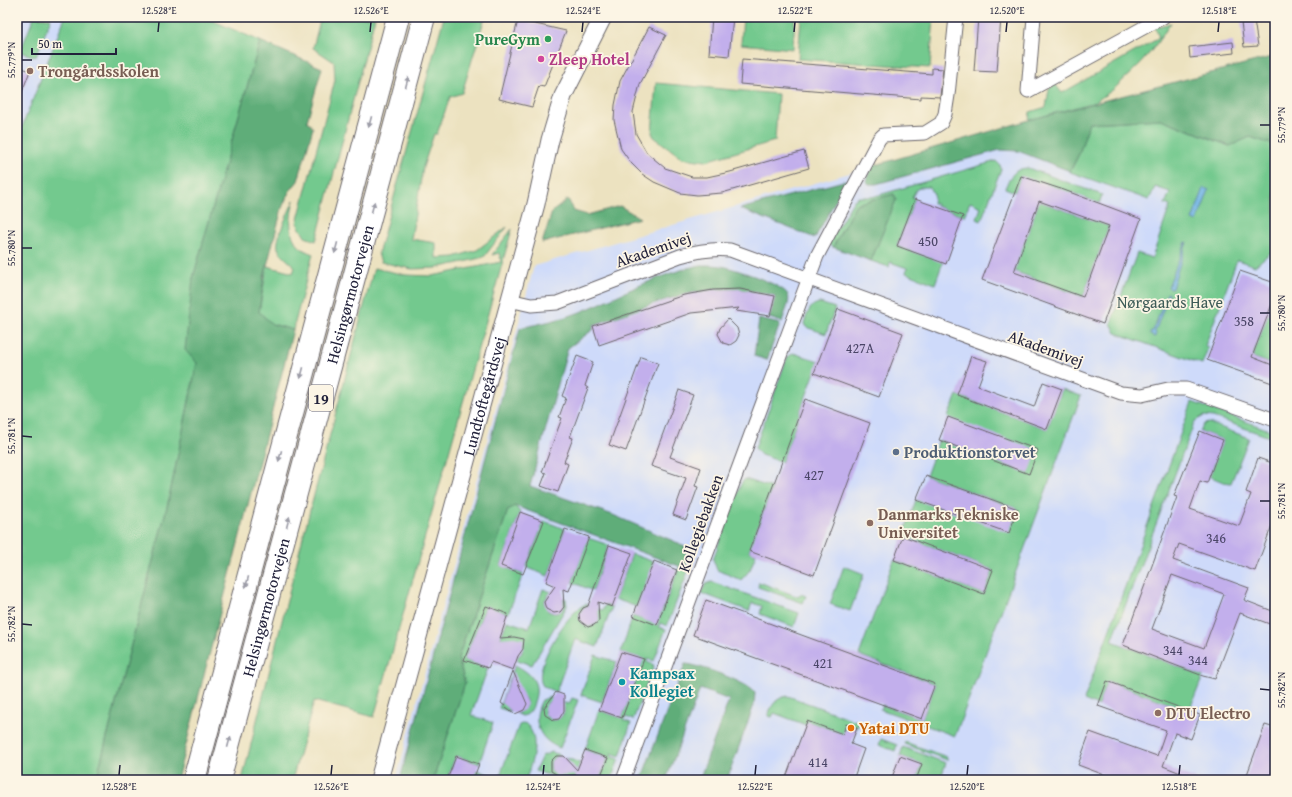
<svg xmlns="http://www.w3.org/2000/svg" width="1292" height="797" viewBox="0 0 1292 797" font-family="'Gentium Book Plus',serif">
	<rect width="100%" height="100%" fill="#fcf5e5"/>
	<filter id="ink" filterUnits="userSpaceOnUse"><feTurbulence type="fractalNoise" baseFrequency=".025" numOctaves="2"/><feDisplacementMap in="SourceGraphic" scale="8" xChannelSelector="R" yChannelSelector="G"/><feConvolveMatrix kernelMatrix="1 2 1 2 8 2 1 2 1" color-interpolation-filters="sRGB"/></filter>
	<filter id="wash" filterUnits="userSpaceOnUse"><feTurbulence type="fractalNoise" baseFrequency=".012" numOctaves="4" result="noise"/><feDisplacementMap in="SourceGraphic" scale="16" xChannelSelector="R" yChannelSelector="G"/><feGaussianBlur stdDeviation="0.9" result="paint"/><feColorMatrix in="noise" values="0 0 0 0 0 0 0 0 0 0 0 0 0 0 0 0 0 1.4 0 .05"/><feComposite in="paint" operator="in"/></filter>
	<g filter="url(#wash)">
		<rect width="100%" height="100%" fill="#ece2c0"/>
		<path fill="#cedafa" d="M17,17H65L22,127L17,125Z
			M1275,56V780H396L534,266L1029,120Z"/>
		<path fill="#73c98e" stroke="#4a7664" d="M34,17L51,18L36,57L20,52Z
			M65,17H204L260,41L193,278L197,362L168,503L96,780H17V125L22,127Z
			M323,17H375L316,241L305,237L297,223L335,80L334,62L313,48L320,20Z
			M444,17H485L462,93L450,97L437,134H434L423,167L411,239L436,243V258L454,257L477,250L507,227L484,257L464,262L436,268L412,269L381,262L378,254Z
			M743,17H795L793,49L741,44Z
			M801,17H934L930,68L798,59Z
			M1171,23L1152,50L1140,64L1114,89L1095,102L1029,120L1030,112L1046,107L1049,89L1055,84L1062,93L1159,38L1155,27Z
			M656,83L778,94L775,141L706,161L682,158L654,137L652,133Z
			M1161,119L1229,146L1250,137L1275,145V255L1270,253L1255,266L1237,260L1205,346L1208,348L1202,364L1116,333L1111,323L1137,253L1152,258L1170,206L1165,204L1170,192L1155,187L1149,200L1070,172L1079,154L1089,123Z
			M996,161L1000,165L1001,169L981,221L977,219L981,207L970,202L964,216L936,206L937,204L933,203L934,194L929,187H920L916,190L912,197L915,199L897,246L943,262L935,284L906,273L907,268L890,262L889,267L871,261L896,200L894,194L856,204L833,247L828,244L854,200L859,197H872Z
			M1028,168L1102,195L1099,204L1086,198L1085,200L1077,197L1078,195L1072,192L1071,194L1062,191V189L1046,185L1047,183L1040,181L1039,183L1021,176L1015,192L1005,188C1010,177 1014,168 1028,168Z
			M294,200C289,222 286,245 313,254L293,330L272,324L259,312L267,266L293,273L295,267C289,261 280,255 278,248C275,238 290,210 294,200Z
			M1039,201L1109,226L1083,297L1014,271Z
			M512,229L374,717L314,701L292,780H242L304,533L374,268L406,275L432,276L501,262L499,253L492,255Z
			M1273,300L1275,301V365L1252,357Z
			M820,303L835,308L826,334L806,327L804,324C807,315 809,304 820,303Z
			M793,353L819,361L782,462L761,455L755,448L787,358Z
			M1062,389L1081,396L955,736L880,709L882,705L922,719L935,684L859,655L894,560L984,594L993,570L903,536L916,500L1018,509L926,476L939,440L1029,474L948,417L957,395L1047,429Z
			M1192,402L1275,432V439L1213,417L1204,416L1195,421L1112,641L1203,676L1189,711L1107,681L1098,706L1084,700Z
			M1209,423L1249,438L1231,483L1223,482L1209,476L1223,440L1200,431L1204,424Z
			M745,479L772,488L749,551L756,554L750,570L741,580L717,570L713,559L741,484Z
			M515,506L520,512L501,566L523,574L508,614L486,606L464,660L488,668L471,715L493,723L479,764L456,756L447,780H433L465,683L458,658L508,510Z
			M544,521L565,529L548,576L526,567Z
			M588,538L609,545L593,591L572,582Z
			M632,554L654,562L637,607L615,599Z
			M680,565L689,569L667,626L660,623L659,627L666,629L654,661L647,659V662L654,665L633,720L626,717L623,720L631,723L620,756L611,753L612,757L619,759L611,780H599L608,758L585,750L599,710L622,718L643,659L621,652L633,616L657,624Z
			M844,566L864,574L850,611L830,604Z
			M712,582L799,613L794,627L760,614L762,606L752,603L749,611L701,593L706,584Z
			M759,582L799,597L800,594L806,596L803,603L758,587Z
			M543,589L554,593L548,595L544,602L548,611C555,615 561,613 564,607L563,598L566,599L567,606L532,665L512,658L517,657L522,653V643L496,651L507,621L529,628Z
			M586,604L590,606L583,608L579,618C585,635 607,623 596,609L603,610L605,605L612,607L597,647L575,639L556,692L544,687C528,673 569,609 586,604Z
			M595,655L617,662L602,702L581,695Z
			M515,665C531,673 541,683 534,702C533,707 531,712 526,715L522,716L516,713C526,711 530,702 522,695L507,707L511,712L499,708Z
			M788,696L859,722L853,738L807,721L806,725L774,713L772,717L768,716C772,705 775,698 788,696Z
			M550,697L555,700L548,702L544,712C550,729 572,716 561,702L569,704L572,698L578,700L560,748C538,740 531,720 542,700Z
			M525,723C542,738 531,762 526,780H473L476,770L499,778L519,725Z
			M881,739L897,745L895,751L879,745Z
			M905,742L947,757V760L904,744Z
			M903,747L946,763L940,780H916L922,764L900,756Z
			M552,752L561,756L553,758L550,764L551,771L556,776L565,775L570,764L567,758L580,763L574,780H550L552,776L535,771L542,756Z"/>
		<path fill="#5ead79" stroke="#40685a" d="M260,41L322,68L307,121L313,128L298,181L289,192L282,208L264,277L259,312L272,324L293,330L177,780H96L168,503L197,363L185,350L193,278Z
			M1275,56V145L1250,137L1230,146L1161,119L1089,123L1079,154L1070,171L1018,151L1000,150L876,184H869L866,181L872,166L1029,120Z
			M847,180L815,238L740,209Z
			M894,194L896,200L871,261L833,247L856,204Z
			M568,199L574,211L587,215L620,206L640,218L542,243L552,212Z
			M701,265C710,265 718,265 726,267C738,270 784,285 788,295C791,302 784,314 782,322L769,318L775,296C759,293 743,289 726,289C680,290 636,311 593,325L594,329L568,348L530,486L613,515L685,546L687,569L515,506L508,510L458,658L465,683L433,780H400L520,328C542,323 564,319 585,310C623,294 660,273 701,265Z
			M759,319L780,324L767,360L754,356Z
			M685,664C697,664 750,683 755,693L754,705L727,780H699L729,700L700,689L666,780H641Z"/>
		<path fill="#6fb5e6" stroke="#486c90" d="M1204,188L1209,190L1197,222L1192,220Z
			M1186,242H1187L1172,288L1168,287Z
			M1167,293L1169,294L1155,332L1156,333L1155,337L1150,335L1151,331H1153Z"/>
		<g id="blocks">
			<path fill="#c2afec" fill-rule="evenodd" d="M712,17H733L729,56L709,54Z
				M978,17H1001L997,72L974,71Z
				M518,20L566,31L544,87L539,86L532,107L499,99Z
				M1254,20L1258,46L1244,47L1241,22Z
				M649,27L666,35L640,84L633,112L636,134L647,153L665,168L692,177H707L730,172L804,151L809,168L722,193L697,195L680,193L654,182L642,174L631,163L621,149L614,120L615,105L620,81Z
				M1233,42L1234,53L1190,58L1189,47Z
				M742,59L932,74V68L943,69L940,97L921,96V99L740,84Z
				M17,66L30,71L18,102H17Z
				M1021,176L1064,190L1141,219L1103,324L982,280ZM1039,201L1109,226L1083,297L1014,272Z
				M915,199L963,216L946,264L897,246Z
				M1240,271L1275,283V296L1252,357L1275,366V384L1207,360Z
				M740,289L775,296L770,316L736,311L739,308L691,313L599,345L593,326L684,295L713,290Z
				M838,309L903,333L879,397L814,373Z
				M728,319L737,328L739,335L736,341L730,345L723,343L718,334L720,328Z
				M577,356L593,362L585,386L588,388L570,437L573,438L564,462L568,464L558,492L541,486L546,473L542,472L562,418L559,417L566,398L562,396Z
				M971,356L987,361L978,386L1034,407L1043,382L1062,389L1047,429L957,395Z
				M641,357L658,363L626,451L609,445Z
				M679,390L693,395L670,457L701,468L695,486L698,487L686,520L673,515L686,478L651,466Z
				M805,399L870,423L814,575L749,551Z
				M948,417L1038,450L1029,474L939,440Z
				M1200,431L1223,440L1207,483L1200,481L1190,509L1239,526L1251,494L1246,492L1258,458L1275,464V517L1255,571L1179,544L1173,560L1249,588L1244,600L1275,612V626L1240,613L1215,679L1203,676L1123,645L1177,497L1174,496ZM1172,575L1224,594L1204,648L1152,629Z
				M926,476L1018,509L1009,533L916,500Z
				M520,512L544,521L523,574L501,566Z
				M565,529L589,537L569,591L563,589L564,607L560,612L554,613L546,609L544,602L555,586L546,582Z
				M903,536L993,570L984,594L894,560Z
				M609,545L632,553L612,607L598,602L599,621L594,625L588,627L580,621L579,614L583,608L588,606Z
				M654,561L677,570L657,625L633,616Z
				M706,600L935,684L922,719L693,635Z
				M486,606L508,614L500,638L514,637L524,639L523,649L518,656L513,670L491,662L488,668L464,660Z
				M621,652L644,659L622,718L599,710Z
				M513,671L527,704L524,710L515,714L501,703Z
				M1107,681L1200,715L1191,739L1175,733L1163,766L1198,780H1118L1078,765L1090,732L1157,756L1166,730L1098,706Z
				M556,692L564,695V711L559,719L553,720L545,715L544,708Z
				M807,721L843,734L846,724L857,728L851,744L864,749L853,780H785Z
				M1265,725L1275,728V780H1245Z
				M585,750L608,758L599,780H574L576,775L559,776L551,771V761L556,756H564L577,770Z
				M456,756L479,764L473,780H447Z
				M900,756L922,764L916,780H891Z"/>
		</g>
	</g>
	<g filter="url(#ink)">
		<use href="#blocks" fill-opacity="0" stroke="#69656a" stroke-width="1"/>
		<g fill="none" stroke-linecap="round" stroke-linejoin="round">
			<g stroke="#69656a" stroke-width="15">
				<path id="minor" d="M1034,17L1028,91L1163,17
					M509,300L531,305L557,303L680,256C697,251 712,248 730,250L1121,393L1142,395L1168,389H1186L1275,420
					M623,780L817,256L879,139L883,135L925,133L941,123L945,114L948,95L956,17"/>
			</g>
			<g stroke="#69656a" stroke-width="19">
				<g id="tertiary">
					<path id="s1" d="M379,780L536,204L550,140L563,96L603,17"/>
				</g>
			</g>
			<g stroke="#69656a" stroke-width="24">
				<g id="motorway">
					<path d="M194,780L398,17"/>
					<path id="s2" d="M219,780L424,17"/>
				</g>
			</g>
			<use href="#minor" stroke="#fff" stroke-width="13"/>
			<use href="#tertiary" stroke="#fff" stroke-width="17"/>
			<use href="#motorway" stroke="#fff" stroke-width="22"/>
		</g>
		<defs><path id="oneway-solid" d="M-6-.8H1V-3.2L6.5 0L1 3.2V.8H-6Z"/></defs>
		<g fill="#9c9ca7">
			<use href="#oneway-solid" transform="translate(407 82) rotate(-75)"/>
			<use href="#oneway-solid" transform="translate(370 122) rotate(105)"/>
			<use href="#oneway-solid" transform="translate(373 207) rotate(-75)"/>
			<use href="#oneway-solid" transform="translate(336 248) rotate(105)"/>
			<use href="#oneway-solid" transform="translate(302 373) rotate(105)"/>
			<use href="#oneway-solid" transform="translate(280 456) rotate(105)"/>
			<use href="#oneway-solid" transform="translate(288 522) rotate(-75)"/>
			<use href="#oneway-solid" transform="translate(247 582) rotate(105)"/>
			<use href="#oneway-solid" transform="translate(229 742) rotate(-75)"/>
		</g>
	</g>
	<path fill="none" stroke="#22223b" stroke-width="1.5" d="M158,32L159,22M370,32L371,22M582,32L583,22M794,32L795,22M1006,32L1007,22M1218,32L1219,22M22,60H32M1260,125H1270M22,248H32M1260,313H1270M22,436L32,437M1260,501H1270M22,624L32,625M1260,689L1270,690M119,775L120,765M331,775L332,765M543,775L544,765M755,775L756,765M967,775L968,765M1179,775L1180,765"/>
	<circle fill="#2e9e5b" stroke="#fcf5e5" stroke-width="1.5" cx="548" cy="39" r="4"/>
	<circle fill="#d1479c" stroke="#fcf5e5" stroke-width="1.5" cx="541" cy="59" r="4"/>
	<g fill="#8d6e63" stroke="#fcf5e5" stroke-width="1.5">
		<circle cx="30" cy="71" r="4"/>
		<circle cx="870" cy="523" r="4"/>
		<circle cx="1158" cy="713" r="4"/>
	</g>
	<circle fill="#5c6f8a" stroke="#fcf5e5" stroke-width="1.5" cx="896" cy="452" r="4"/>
	<circle fill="#0f9aa8" stroke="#fcf5e5" stroke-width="1.5" cx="622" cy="682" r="4"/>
	<circle fill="#e8710a" stroke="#fcf5e5" stroke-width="1.5" cx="851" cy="728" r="4"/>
	<g text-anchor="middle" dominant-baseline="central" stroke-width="3.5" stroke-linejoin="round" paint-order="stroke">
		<g font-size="14" fill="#4a4567">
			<text x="928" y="241">450</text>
			<text x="1244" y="321">358</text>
			<text x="860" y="348">427A</text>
			<text x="814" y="475">427</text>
			<text x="1216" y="538">346</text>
			<text x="1173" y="650">344</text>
			<text x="1198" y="660">344</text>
			<text x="823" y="663">421</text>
			<text x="818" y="762">414</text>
		</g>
		<rect fill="#fcf5e5" stroke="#63616e" stroke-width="1" x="309" y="385" width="24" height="26" rx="3"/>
		<g font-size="15" font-weight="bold" fill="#22223b">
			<text x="321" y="398">19</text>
		</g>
		<g font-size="16" font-weight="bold" fill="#27864d" stroke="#fcf5e5" text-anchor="end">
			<text x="540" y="39">PureGym</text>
		</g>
		<g font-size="16" font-weight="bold" fill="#b23c85" stroke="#fcf5e5" text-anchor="start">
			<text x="549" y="59">Zleep Hotel</text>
		</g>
		<g font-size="16" font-weight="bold" fill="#785e54" stroke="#fcf5e5" text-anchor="start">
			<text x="38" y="71">Trongårdsskolen</text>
			<text x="878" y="514">Danmarks Tekniske<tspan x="878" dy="18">Universitet</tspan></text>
			<text x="1166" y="713">DTU Electro</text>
		</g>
		<g font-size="16" fill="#22223b" stroke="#fcf5e5">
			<text transform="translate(653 249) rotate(-19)">Akademivej</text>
			<text stroke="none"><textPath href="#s2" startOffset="503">Helsingørmotorvejen</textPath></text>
			<text transform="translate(1046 348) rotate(20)">Akademivej</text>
			<text stroke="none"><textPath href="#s1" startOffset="398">Lundtoftegårdsvej</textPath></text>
			<text transform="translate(700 523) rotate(-70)">Kollegiebakken</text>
			<text stroke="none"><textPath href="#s2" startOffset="179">Helsingørmotorvejen</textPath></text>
		</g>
		<g font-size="16" fill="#3e5c58" stroke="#fcf5e5">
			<text x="1170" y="302">Nørgaards Have</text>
		</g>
		<g font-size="16" font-weight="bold" fill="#4e5e75" stroke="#fcf5e5" text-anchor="start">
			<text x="904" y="452">Produktionstorvet</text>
		</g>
		<g font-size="16" font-weight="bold" fill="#0d838f" stroke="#fcf5e5" text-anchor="start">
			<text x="630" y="673">Kampsax<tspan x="630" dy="18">Kollegiet</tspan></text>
		</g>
		<g font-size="16" font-weight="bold" fill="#c56008" stroke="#fcf5e5" text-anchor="start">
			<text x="859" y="728">Yatai DTU</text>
		</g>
	</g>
	<rect width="1292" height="797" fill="none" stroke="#fcf5e5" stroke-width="44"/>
	<path d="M32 48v6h84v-6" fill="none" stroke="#22223b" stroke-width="2"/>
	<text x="38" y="48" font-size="12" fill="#22223b" stroke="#fcf5e5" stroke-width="3" paint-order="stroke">50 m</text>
	<rect x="22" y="22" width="1248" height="753" fill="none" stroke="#22223b" stroke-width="1.5"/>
	<g font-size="10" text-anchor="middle" fill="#22223b">
		<text x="159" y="14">12.528°E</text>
		<text x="371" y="14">12.526°E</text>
		<text x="583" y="14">12.524°E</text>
		<text x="795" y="14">12.522°E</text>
		<text x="1007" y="14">12.520°E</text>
		<text x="1219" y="14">12.518°E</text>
		<text transform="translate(11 60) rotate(-90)" y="4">55.779°N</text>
		<text transform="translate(1281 125) rotate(-90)" y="4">55.779°N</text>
		<text transform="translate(11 248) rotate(-90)" y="4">55.780°N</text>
		<text transform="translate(1281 313) rotate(-90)" y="4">55.780°N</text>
		<text transform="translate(11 436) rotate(-90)" y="4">55.781°N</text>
		<text transform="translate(1281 501) rotate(-90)" y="4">55.781°N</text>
		<text transform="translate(11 624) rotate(-90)" y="4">55.782°N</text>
		<text transform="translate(1281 690) rotate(-90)" y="4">55.782°N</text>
		<text x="119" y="790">12.528°E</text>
		<text x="331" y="790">12.526°E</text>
		<text x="543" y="790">12.524°E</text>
		<text x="755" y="790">12.522°E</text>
		<text x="967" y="790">12.520°E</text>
		<text x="1179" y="790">12.518°E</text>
	</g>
</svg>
